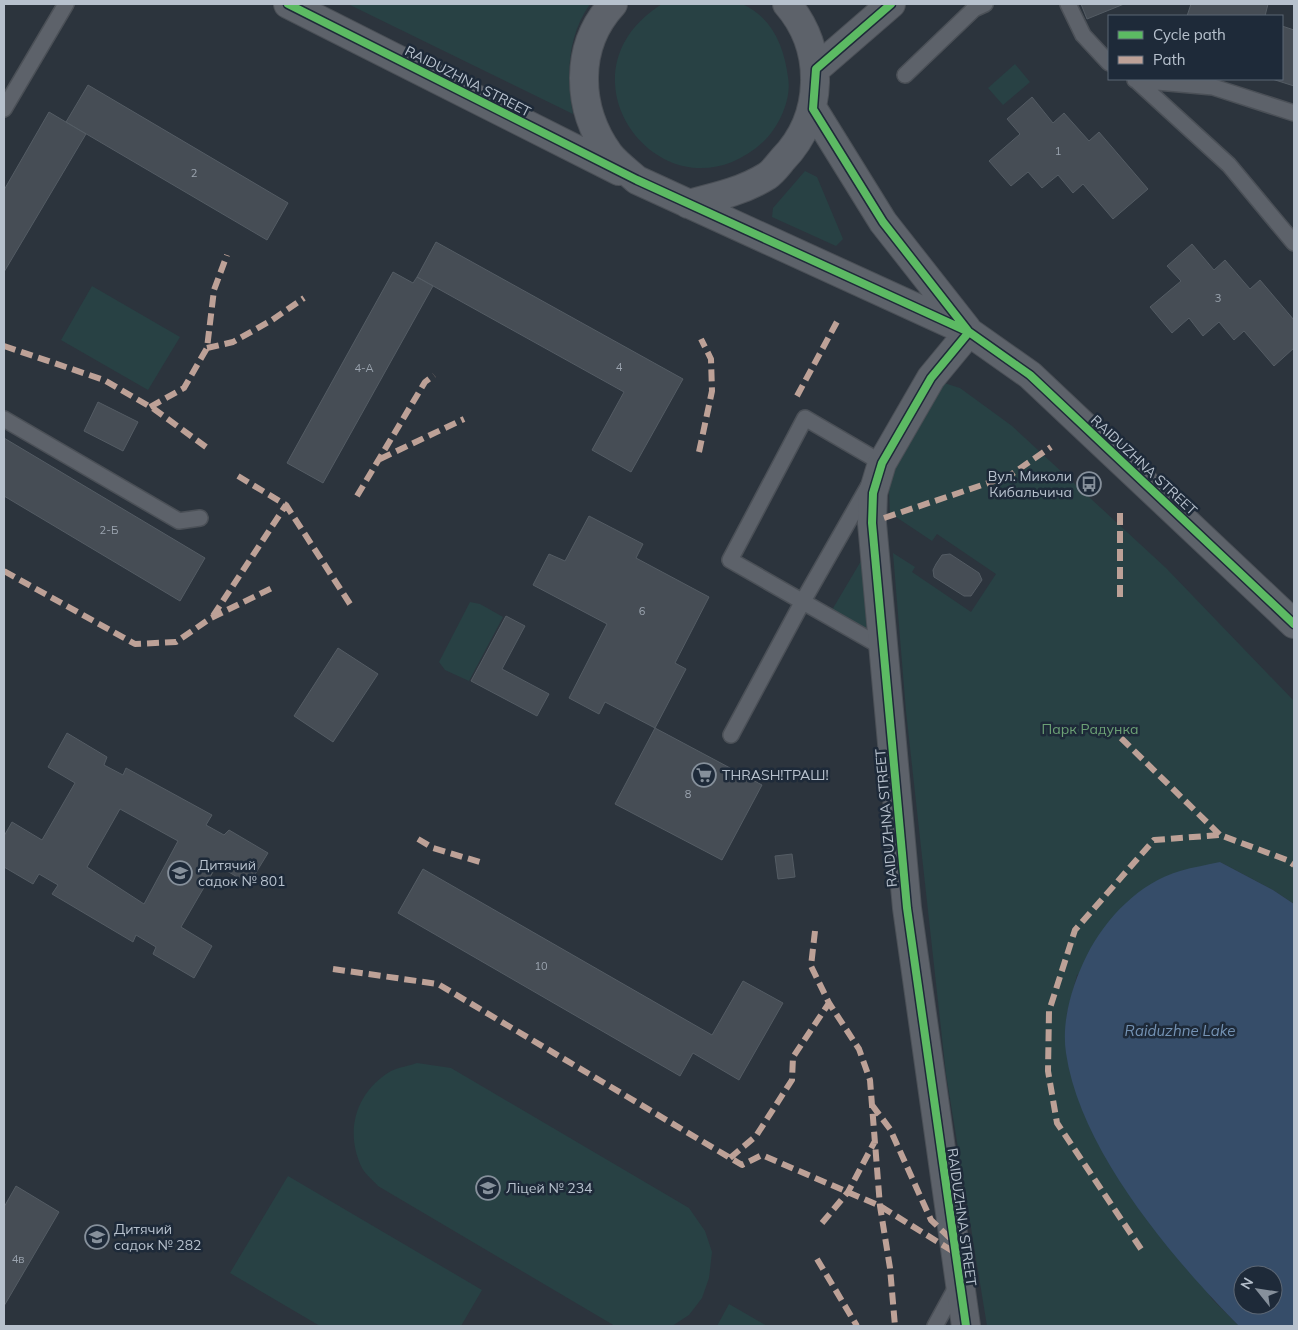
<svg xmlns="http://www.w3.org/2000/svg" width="1298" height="1330" viewBox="0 0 1298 1330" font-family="Mulish,sans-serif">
	<rect width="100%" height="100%" fill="#2c343d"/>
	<path fill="#284144" d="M348,4H590C567,37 566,76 573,114Z
		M662,4H742C772,17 784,46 788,77C792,99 779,127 763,142C667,229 547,76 662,4Z
		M1015,64L1030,82L1003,105L988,88Z
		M805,171L817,177L843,239L836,246L772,217L773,208Z
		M92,286L180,337L148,390L61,340Z
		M941,382L960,388L1012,426L1166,568L1294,701V904L1273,890L1220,862L1077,975L1067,1013L1066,1052L1081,1107L1212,1299L1239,1326H987L946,1074L906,711L893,553L915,567L912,572L971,612L996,574L937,534L932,541L890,513L889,490L894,469Z
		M861,561L872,633L832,610Z
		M470,602L480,604L503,617L469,681L445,670L439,662Z
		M417,1063L451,1068L689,1208L705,1231L712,1252L709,1278L702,1298L689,1315L672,1326H615L378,1186C373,1180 366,1175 362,1168C344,1131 356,1092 391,1071C399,1067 409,1066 417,1063Z
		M288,1176L482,1290L461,1326H320L230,1273Z
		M729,1304L767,1326H717Z"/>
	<path fill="#364d69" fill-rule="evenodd" d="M1220,862L1273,890L1294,904V1326H1239C1172,1258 1080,1150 1066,1053C1061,1020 1073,983 1087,955C1106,918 1139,883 1180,871C1193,867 1207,865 1220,862ZM1243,1275H1273V1305H1243Z"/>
	<path fill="#464d55" stroke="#545c64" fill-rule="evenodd" d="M1081,4H1124L1087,19Z
		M1191,4H1268L1265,16H1187Z
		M1282,26L1294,30V86L1272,79H1282Z
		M88,85L288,203L267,240L66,122Z
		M1032,97L1053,123L1064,113L1089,141L1099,132L1148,189L1113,219L1083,184L1073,193L1058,175L1042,188L1028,172L1011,186L989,161L1020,134L1007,119Z
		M49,112L86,134L4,272V190Z
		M436,242L683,379L631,472L592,450L624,392L417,277Z
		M1192,244L1214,270L1225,260L1250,289L1260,280L1294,320V348L1274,366L1244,331L1234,340L1219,322L1203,336L1189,318L1172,333L1150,307L1181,281L1167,266Z
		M393,272L413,283L417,277L433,286L323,483L287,463Z
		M98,402L138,422L123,451L84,431Z
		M4,438L205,558L180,601L4,496Z
		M589,516L643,544L636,558L709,597L675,663L686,669L655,728L605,702L599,714L569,698L607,624L533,585L549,554L565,561Z
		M950,554L979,573L982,580L971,596H964L934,577L933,570L936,564L942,555Z
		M506,616L525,626L502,669L549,694L537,716L471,681Z
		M338,648L378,674L333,742L294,716Z
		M655,728L762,785L722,860L615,804Z
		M67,733L107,757L104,765L123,775L126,768L212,815L206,825L224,835L229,830L268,853L249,884L217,865L181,927L212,946L194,978L153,954L156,947L136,935L133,942L52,894L58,885L39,874L33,884L4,867V836L12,822L42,840L75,783L48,767ZM120,809L178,841L144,904L87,867Z
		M792,854L795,877L778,879L775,856Z
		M423,869L712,1035L743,981L783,1003L739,1080L693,1053L680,1076L398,913Z
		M16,1186L59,1212L4,1306V1207Z"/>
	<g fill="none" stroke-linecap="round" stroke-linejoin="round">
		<g stroke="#4b5057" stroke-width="18">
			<path id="service" d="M1068,4L1083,35L1109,63
				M905,75L974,9L985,4
				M1135,80L1213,87L1294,113
				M1137,81L1229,165L1294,243
				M4,109L66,4
				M4,419L179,521L200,518
				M880,467L882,463L805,418L730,560L882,647
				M731,735L803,601L868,487
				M935,1326L958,1284"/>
		</g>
		<g stroke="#4b5057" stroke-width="30">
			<path id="minor" d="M966,1326L907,908L872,523L873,493L882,463L931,378L969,332"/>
		</g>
		<g stroke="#4b5057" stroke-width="30">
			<path id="tertiary" d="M288,4L619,171
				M613,4C574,46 576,108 609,154C616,163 628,172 637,180L969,332L1030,375L1294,624
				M816,69L891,4
				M813,109L883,222L967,329
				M688,204C716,197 743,191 767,176C773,172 778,165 783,159C824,117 826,49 787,4"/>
		</g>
		<use href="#service" stroke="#5d626a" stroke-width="15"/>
		<use href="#minor" stroke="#5d626a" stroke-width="28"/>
		<use href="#tertiary" stroke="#5d626a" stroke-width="28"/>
		<path stroke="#bda197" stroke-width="6" stroke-dasharray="12 6" stroke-linecap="butt" d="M4,346L104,380L154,409L206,447
			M207,348L233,342L272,320L304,298
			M797,396L839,318
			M150,407L184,388L207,348L214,290L227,255
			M699,452L712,391L711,359L701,339
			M380,459L464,419
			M238,476L286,505L350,604
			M357,496L425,382L434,375
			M1120,513V600
			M884,518L1009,476L1051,447
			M4,571L135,644L176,642L211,618L272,588
			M213,616L286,505
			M1121,738L1220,835
			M418,839L433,848L483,863
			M815,931L811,966L829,1003L859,1049L870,1080L880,1206L890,1268L895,1326
			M333,969L438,984L742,1165L762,1155L880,1206L954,1252
			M872,1105L890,1129L931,1220L953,1241
			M730,1158L756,1136L792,1080L793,1057L829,1003
			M822,1223L848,1192L875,1141
			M1141,1249L1057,1123L1048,1071L1049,1011L1075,930L1154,840L1220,835L1287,860L1294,865
			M817,1259L857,1326"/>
		<g stroke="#1e2a39" stroke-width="11">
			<path id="cycleway" d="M288,4L637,180L969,332L1030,375L1294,624
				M891,4L816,69L813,109L883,222L968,331
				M966,1326L907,908L872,523L873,493L882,463L931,378L969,332"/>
		</g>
		<use href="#cycleway" stroke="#5cba63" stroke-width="8"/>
	</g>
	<defs>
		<g id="bus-ring" transform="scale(1.25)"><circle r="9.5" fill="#1e2a39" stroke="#86909b" stroke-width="1.5"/><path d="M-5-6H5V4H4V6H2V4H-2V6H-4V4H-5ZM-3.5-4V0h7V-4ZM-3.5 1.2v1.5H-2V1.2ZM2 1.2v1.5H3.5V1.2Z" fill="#86909b"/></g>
		<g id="supermarket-ring" transform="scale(1.25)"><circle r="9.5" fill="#1e2a39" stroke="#86909b" stroke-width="1.5"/><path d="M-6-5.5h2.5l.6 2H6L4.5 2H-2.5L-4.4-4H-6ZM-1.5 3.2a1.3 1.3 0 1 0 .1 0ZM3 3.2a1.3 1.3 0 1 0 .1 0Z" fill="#86909b"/></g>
		<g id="school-ring" transform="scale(1.25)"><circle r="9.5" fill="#1e2a39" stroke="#86909b" stroke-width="1.5"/><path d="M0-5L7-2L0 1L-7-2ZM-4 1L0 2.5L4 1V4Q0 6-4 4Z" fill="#86909b"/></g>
	</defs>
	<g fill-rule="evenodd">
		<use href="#bus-ring" x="1089" y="484"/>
		<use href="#supermarket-ring" x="704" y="775"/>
		<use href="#school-ring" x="180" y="873"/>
		<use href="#school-ring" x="488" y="1188"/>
		<use href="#school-ring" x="97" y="1237"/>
	</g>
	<g text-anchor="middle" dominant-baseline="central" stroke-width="5" stroke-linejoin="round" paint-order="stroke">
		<g font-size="11" fill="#9ba4af">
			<text x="1058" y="151">1</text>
			<text x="194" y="173">2</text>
			<text x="1218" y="298">3</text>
			<text x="619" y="367">4</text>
			<text x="364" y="368">4-А</text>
			<text x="109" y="530">2-Б</text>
			<text x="642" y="611">6</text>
			<text x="688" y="794">8</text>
			<text x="541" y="966">10</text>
			<text x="18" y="1259">4в</text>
		</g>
		<g font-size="14" fill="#b7c1cd" stroke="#1e2a39">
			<text transform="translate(468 81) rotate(27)">RAIDUZHNA STREET</text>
			<text transform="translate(1144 465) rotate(43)">RAIDUZHNA STREET</text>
			<text transform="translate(886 818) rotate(-95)">RAIDUZHNA STREET</text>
			<text transform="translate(962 1217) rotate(82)">RAIDUZHNA STREET</text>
		</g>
		<g font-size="14" fill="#b7c1cd" stroke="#1e2a39" text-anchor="start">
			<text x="1072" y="476" text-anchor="end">Вул. Миколи<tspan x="1072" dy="16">Кибальчича</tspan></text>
			<text x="722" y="775">ТHRASH!ТРАШ!</text>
			<text x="198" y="865">Дитячий<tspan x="198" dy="16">садок № 801</tspan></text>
			<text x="506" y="1188">Ліцей № 234</text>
			<text x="114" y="1229">Дитячий<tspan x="114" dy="16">садок № 282</tspan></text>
		</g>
		<g font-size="14" fill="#6ca075" stroke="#1e2a39">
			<text x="1090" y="729">Парк Радунка</text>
		</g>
		<g font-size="15" font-style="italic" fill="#7492b3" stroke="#1e2a39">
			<text x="1180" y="1030">Raiduzhne Lake</text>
		</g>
	</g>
	<rect width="1298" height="1330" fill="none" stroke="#b7c1cd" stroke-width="10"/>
	<rect x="1108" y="15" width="175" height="65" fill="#1e2a39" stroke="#5b6674"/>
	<rect x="1118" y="31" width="25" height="8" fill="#5cba63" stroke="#5b6674"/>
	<text x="1153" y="40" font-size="15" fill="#b7c1cd">Cycle path</text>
	<rect x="1118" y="56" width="25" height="8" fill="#bda197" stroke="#5b6674"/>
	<text x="1153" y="65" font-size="15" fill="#b7c1cd">Path</text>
	<g transform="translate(1258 1290) rotate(300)"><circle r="24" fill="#1e2a39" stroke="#5b6674"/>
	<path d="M0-4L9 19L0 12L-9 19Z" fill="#86909b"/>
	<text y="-8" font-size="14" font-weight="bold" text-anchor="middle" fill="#b7c1cd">N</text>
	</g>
</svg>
